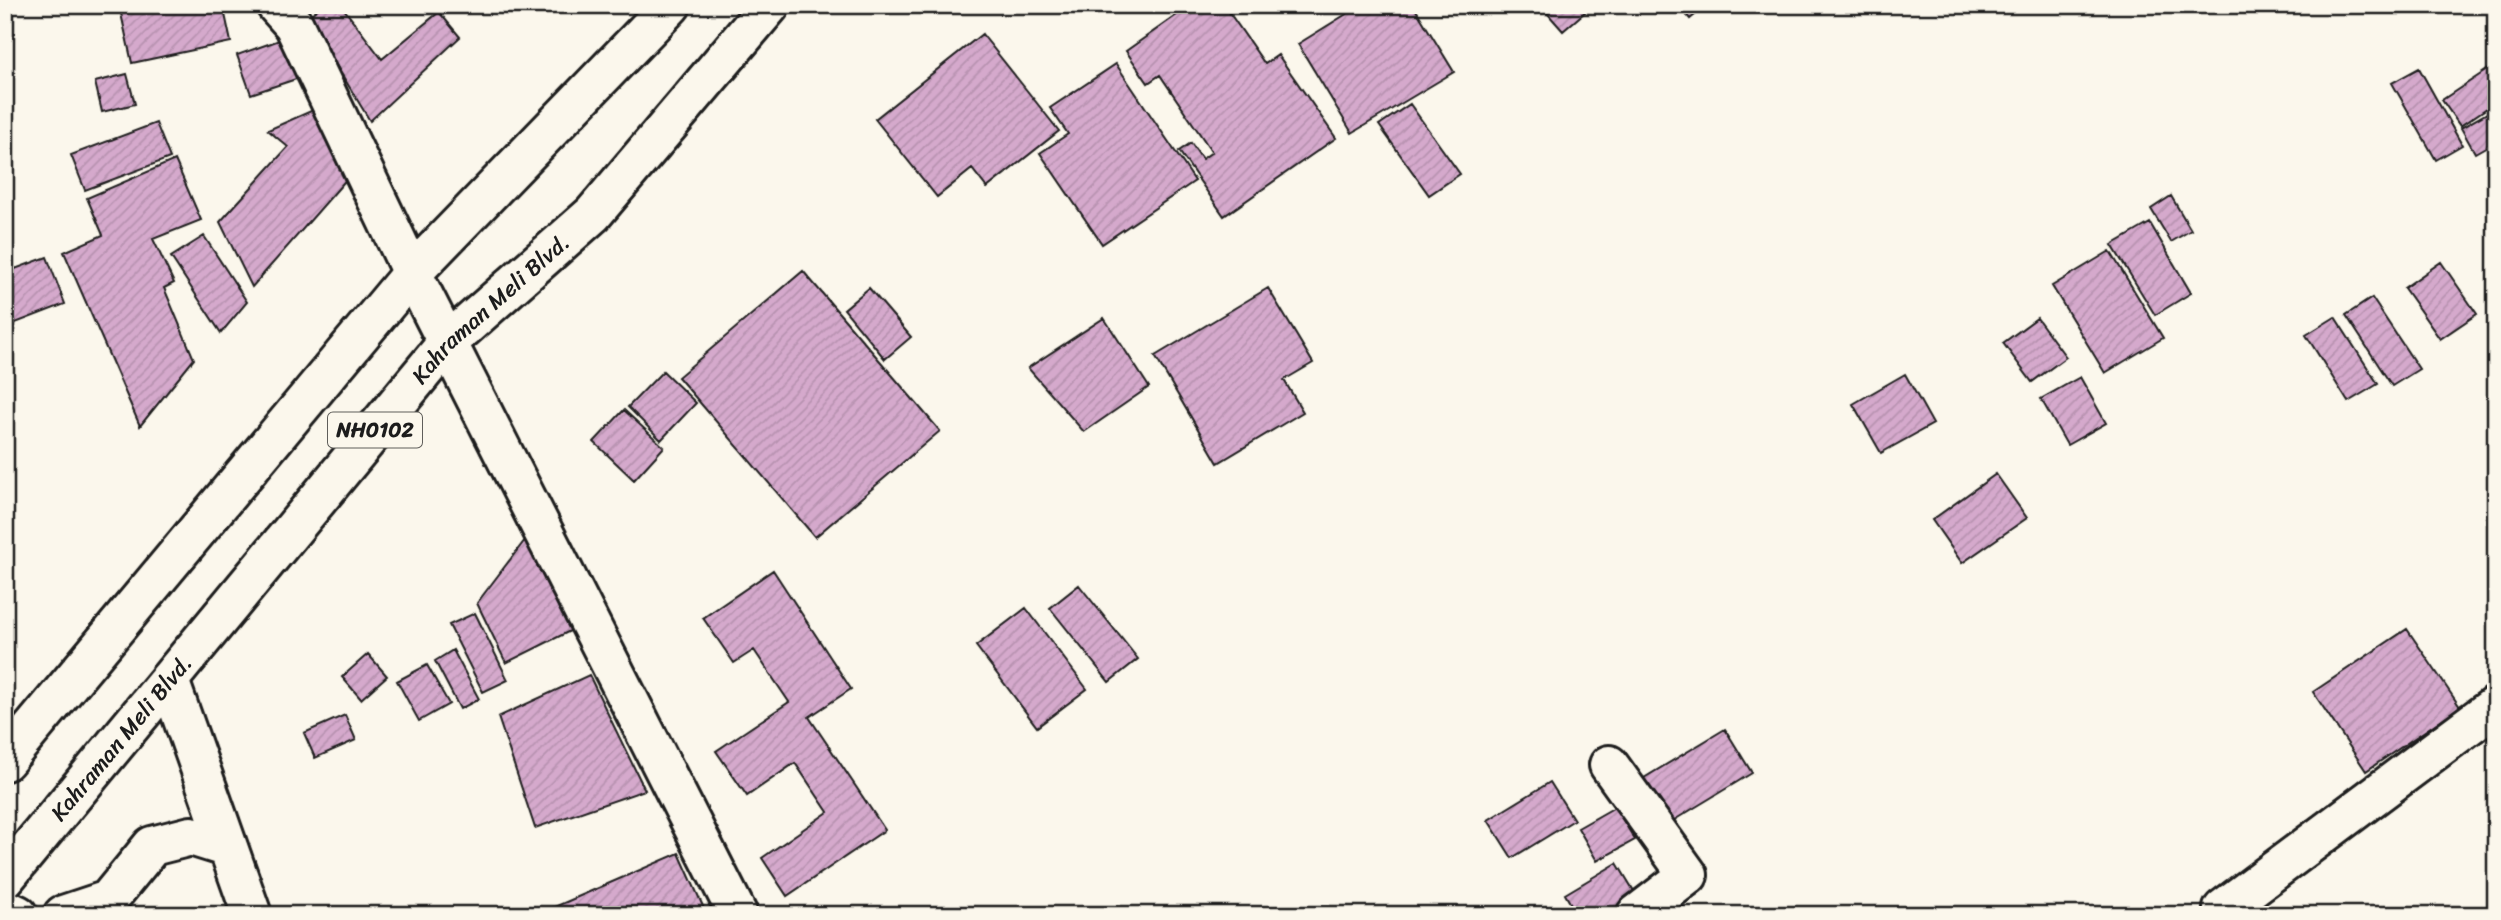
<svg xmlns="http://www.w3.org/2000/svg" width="2501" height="920" viewBox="0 0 2501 920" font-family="Sriracha,sans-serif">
	<defs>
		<pattern id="building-hatch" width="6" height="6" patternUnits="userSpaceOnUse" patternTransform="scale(1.75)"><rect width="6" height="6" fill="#d5a9cc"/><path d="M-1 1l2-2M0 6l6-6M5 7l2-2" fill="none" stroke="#b691af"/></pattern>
	</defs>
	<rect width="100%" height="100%" fill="#fbf7ec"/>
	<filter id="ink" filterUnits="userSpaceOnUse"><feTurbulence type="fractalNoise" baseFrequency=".0143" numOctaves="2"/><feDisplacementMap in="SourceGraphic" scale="14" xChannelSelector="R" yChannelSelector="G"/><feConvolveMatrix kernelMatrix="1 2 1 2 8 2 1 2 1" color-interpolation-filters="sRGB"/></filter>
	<g filter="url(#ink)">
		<path fill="url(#building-hatch)" stroke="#1c1c1c" stroke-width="2" d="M5,5H32L5,10Z
			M139,5H223L231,42L132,63L120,9Z
			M323,5H341L382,59L439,12L460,37L370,121L307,17Z
			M1191,5H1224L1265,64L1278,55L1336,138L1224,216L1179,151L1191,143L1202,159L1212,152L1160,75L1148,83L1126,51Z
			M1361,5H1413L1454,72L1352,133L1298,44Z
			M1540,5H1593L1563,31Z
			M1678,5H1707L1690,19Z
			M982,34L1059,131L987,188L972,169L937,197L875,119Z
			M288,37L302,77L251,94L237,55Z
			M1116,64L1195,181L1102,244L1040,153L1068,134L1050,108Z
			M2496,64V102L2460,126L2442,100Z
			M2419,68L2462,145L2436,160L2392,83Z
			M127,74L135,104L102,112L95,82Z
			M1410,104L1460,174L1429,195L1379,125Z
			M320,107L351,174L252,287L220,222L288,147L268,130Z
			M2496,108V141L2475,153L2461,128Z
			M156,123L170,158L85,190L71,155Z
			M175,160L201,220L153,239L174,283L164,288L194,359L140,426L64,252L103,235L87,198Z
			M2171,196L2191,230L2171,242L2151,209Z
			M2150,223L2191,293L2155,315L2112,245Z
			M204,236L247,302L221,333L171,257Z
			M5,244L15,269L47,257L65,304L13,324L5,304Z
			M2110,251L2163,338L2105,373L2052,286Z
			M2441,262L2477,314L2440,339L2404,288Z
			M803,271L940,431L815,537L678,377Z
			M869,288L911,337L885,359L844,309Z
			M1268,288L1313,363L1284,380L1303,412L1218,463L1155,356Z
			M2372,298L2419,369L2392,386L2346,315Z
			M2335,317L2378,384L2348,402L2306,335Z
			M1104,318L1149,387L1084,432L1028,368Z
			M2037,318L2066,357L2032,382L2003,343Z
			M663,371L696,403L661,440L628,407Z
			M1905,374L1933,424L1881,453L1853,404Z
			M2080,377L2106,423L2067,445L2041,399Z
			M624,410L664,447L634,480L594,442Z
			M1996,474L2027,518L1962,563L1932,520Z
			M525,540L572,630L506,663L477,603Z
			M773,570L851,689L809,717L885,830L787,896L762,858L828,812L795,763L747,796L716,751L789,702L754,650L734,663L703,618Z
			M1079,585L1138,659L1109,682L1050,608Z
			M1026,608L1087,689L1037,727L976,646Z
			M475,613L508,680L483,692L449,625Z
			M2407,629L2460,707L2366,771L2313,692Z
			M453,650L479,699L460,709L435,661Z
			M368,654L387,676L361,699L342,677Z
			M427,665L449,704L419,721L397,681Z
			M589,675L645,790L535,828L498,717Z
			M345,715L356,740L315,758L304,733Z
			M1725,729L1752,773L1661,828L1634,784Z
			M1550,782L1574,820L1512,858L1488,820Z
			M1615,807L1635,840L1597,861L1578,828Z
			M679,853L706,913L702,915H536Z
			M1617,863L1640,901L1617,915H1577L1565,894Z
			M1678,899L1689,915H1655Z"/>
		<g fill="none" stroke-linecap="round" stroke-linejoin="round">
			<g stroke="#1c1c1c" stroke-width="44">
				<path id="minor" d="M276,5L294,25L412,273L738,915
					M169,680L252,915
					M1609,765L1688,875L1636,915
					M5,909L18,915
					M2223,909L2496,705
					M63,915L108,900L152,846L191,836L226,847"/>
			</g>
			<g stroke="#1c1c1c" stroke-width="44">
				<g id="highway">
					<path d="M5,761L412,273L671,5"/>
					<path id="s1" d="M5,878L447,343L593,214L770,5"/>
				</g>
			</g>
			<use href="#minor" stroke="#fbf7ec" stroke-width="38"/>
			<use href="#highway" stroke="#fbf7ec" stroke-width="38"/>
		</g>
	</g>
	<g text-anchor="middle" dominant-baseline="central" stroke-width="5" stroke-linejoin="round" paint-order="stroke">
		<rect fill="#fbf7ec" stroke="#5f5e5a" stroke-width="2" x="328" y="412.5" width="94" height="35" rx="5"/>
		<g font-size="21" font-weight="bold" fill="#1c1c1c">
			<text x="375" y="430">NH0102</text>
		</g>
		<g font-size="23" fill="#1c1c1c" stroke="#fbf7ec">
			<text stroke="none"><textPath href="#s1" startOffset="749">Kahraman Meli Blvd.</textPath></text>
			<text stroke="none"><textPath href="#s1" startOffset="182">Kahraman Meli Blvd.</textPath></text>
		</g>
	</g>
	<rect width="2501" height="920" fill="none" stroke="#fbf7ec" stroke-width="28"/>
	<rect x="14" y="14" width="2473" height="892" fill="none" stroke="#1c1c1c" stroke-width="2.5" filter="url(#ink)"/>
</svg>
